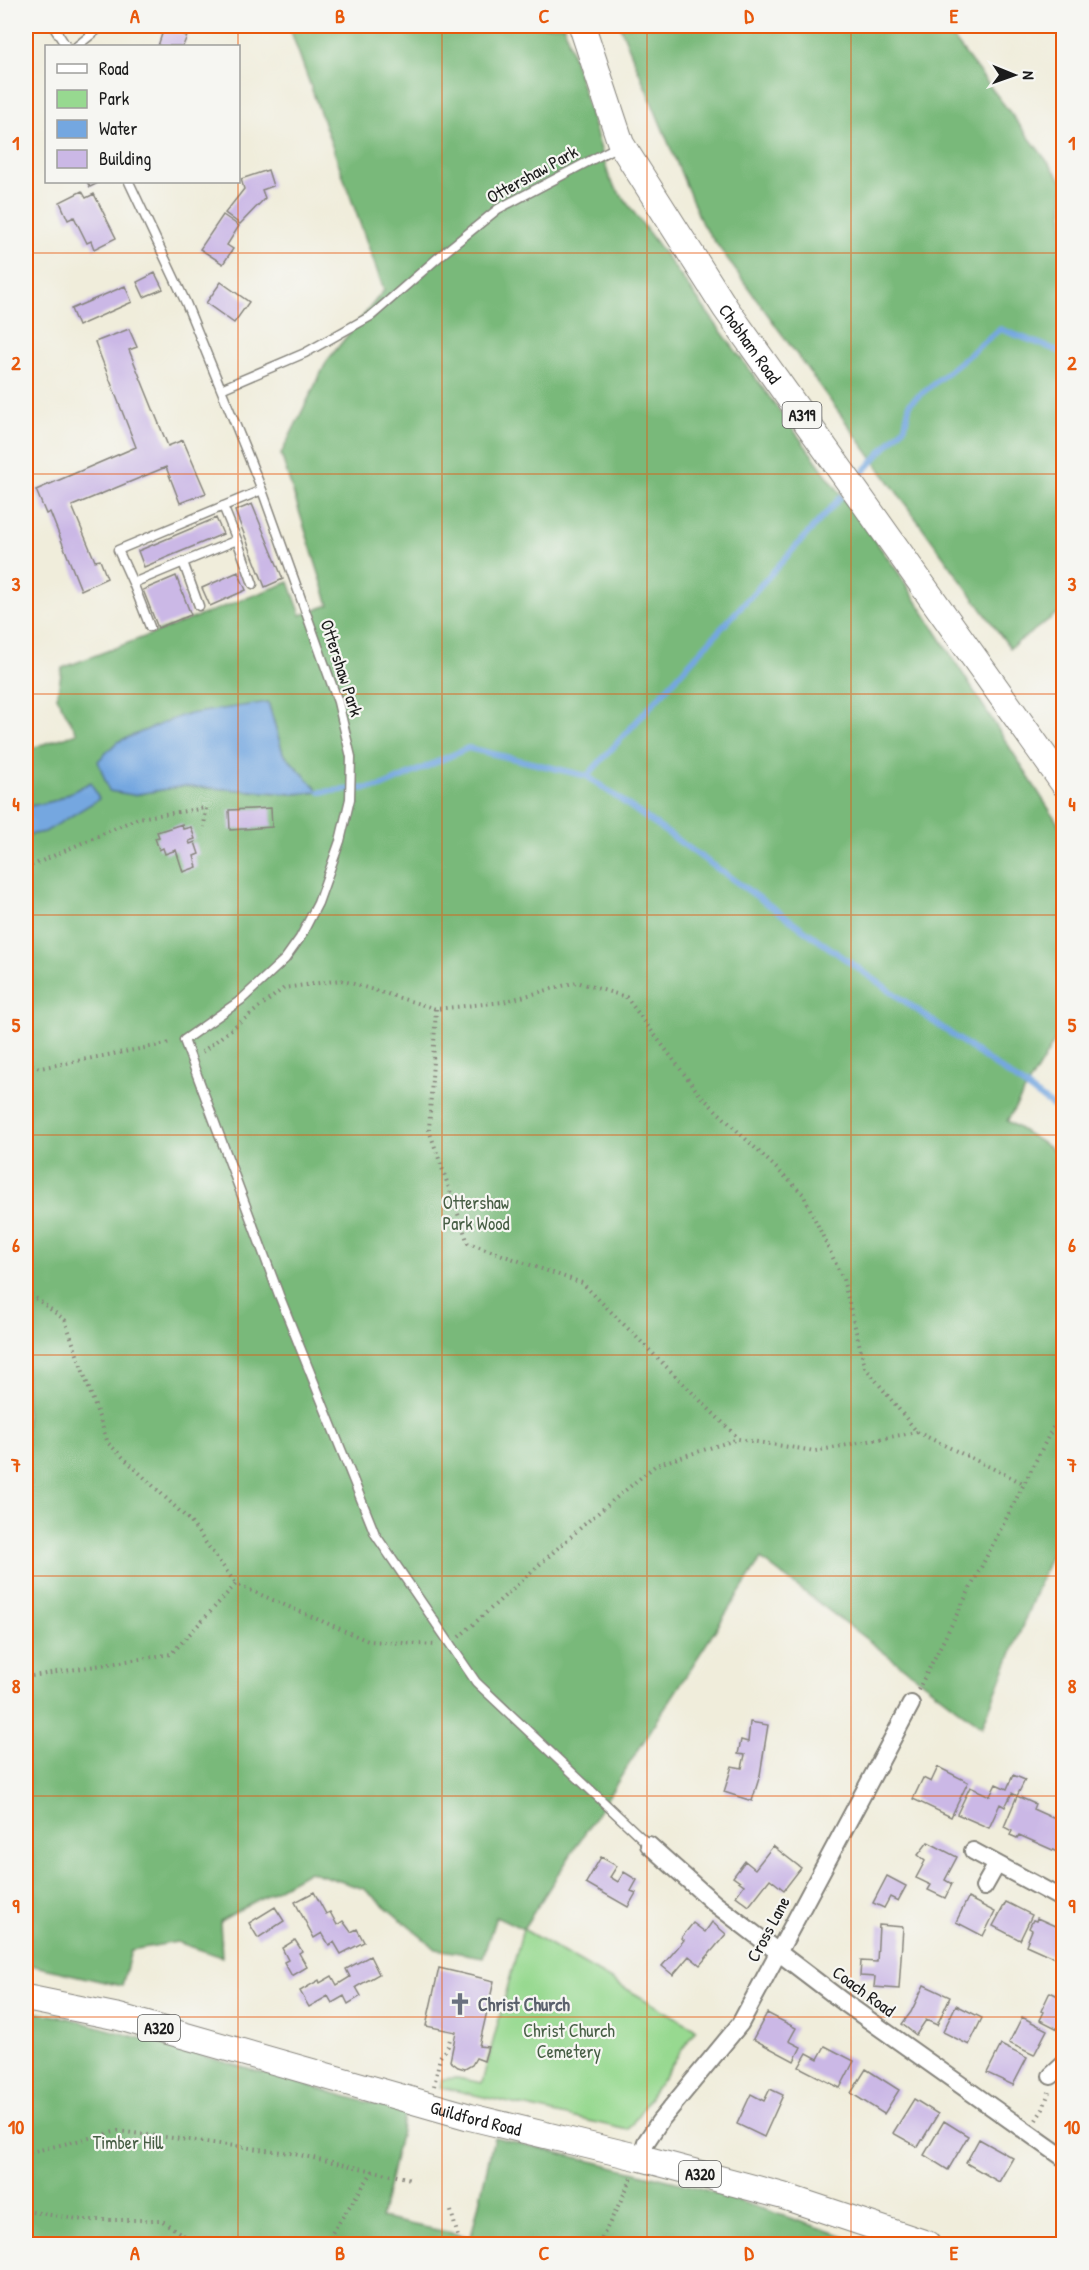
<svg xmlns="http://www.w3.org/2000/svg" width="1089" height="2270" viewBox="0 0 1089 2270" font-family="'Patrick Hand',sans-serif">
	<rect width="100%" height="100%" fill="#f6f6f2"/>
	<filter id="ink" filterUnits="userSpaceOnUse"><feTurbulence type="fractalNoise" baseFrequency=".0167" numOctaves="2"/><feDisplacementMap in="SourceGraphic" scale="12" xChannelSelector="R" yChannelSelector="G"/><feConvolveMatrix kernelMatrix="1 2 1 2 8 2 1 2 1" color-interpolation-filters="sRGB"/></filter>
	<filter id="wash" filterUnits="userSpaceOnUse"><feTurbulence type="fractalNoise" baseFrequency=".008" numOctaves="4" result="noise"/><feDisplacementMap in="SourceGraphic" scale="24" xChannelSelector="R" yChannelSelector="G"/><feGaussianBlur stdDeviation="1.35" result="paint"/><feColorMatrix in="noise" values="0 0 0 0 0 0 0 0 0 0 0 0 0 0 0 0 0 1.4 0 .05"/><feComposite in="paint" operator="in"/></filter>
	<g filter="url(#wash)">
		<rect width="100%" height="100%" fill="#f0eddb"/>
		<path fill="#97d990" stroke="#5a7a56" stroke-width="1.5" d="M523,1929L696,2029L628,2130L440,2087L442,2079L457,2078L482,2083Z"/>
		<path fill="#79b97a" stroke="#4a6a4b" stroke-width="1.5" fill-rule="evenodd" d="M289,26H564L610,180L898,572L1063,831V1027L1007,1121L1063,1156V1524L982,1727L761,1559L523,1929L496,1916L483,1957L436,1949L364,1889L309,1871L220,1921L222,1957L177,1942L131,1950L122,1986L26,1964V835L45,832L90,783L54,801L26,807V750L77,733L57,697L62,668L289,582L301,615L329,605L281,454L327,361L384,290ZM268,702L283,753L320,792L293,794L184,786L133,795Z
			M620,26H944L1063,182V609L1010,648L702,224Z
			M26,2011L68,2018L405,2113L381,2218L471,2237L494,2137L696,2187L869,2244H26Z"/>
		<path fill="#74a7e0" stroke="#48627e" stroke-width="1.5" d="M268,702L283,753L320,792L293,794L184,786L133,795L109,791L98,761L117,742L183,715Z
			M91,782L99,799L45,832L26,835V807L54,801Z"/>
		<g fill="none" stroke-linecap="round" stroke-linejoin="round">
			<path stroke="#74a7e0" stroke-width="6" d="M863,472L905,426L910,403L1000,329L1064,353
				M587,776L840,498
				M320,792L381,787L468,748L587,776L1064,1114"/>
		</g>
		<g id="blocks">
			<path fill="#cbb8e6" d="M164,28L187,36L183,46H158Z
				M268,170L273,186L262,190L265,198L240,224L225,213L244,189L241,179Z
				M87,182H100L90,187Z
				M82,191L86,198L94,194L116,238L94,249L91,241L87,243L74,217L68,220L60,202Z
				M223,215L239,226L227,245L233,249L223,264L200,249Z
				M155,273L163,289L144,297L137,282Z
				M221,282L249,302L234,323L206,303Z
				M125,286L132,302L78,326L71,309Z
				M129,329L137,347L129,350L168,446L183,440L206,493L180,503L166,467L72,506L95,561L100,560L107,578L81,590L50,512L46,514L36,490L136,447L95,342Z
				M252,504L283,579L265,587L235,511Z
				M216,518L223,534L144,567L138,551Z
				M238,572L246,590L210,606L202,588Z
				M176,576L191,615L158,628L143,590Z
				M271,808L272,827L230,830L229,810Z
				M182,824L183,829L191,827L195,839L189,841L190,844L195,842L199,854L194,856L197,867L183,872L176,850L165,854L163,848L159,850L155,838L159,837L157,832Z
				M750,1722L768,1725L760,1775L752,1801L724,1792L732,1766L742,1768L745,1755L738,1754L741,1740L748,1742Z
				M938,1767L968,1782L951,1817L913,1799L923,1778L931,1782Z
				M1013,1775L1025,1780L1017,1796L1012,1793L1005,1807L1000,1804L989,1828L957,1814L970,1787L990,1796L996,1784L1007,1789Z
				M1017,1796L1035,1804L1033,1809L1064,1823V1855L1019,1835L1017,1838L1010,1835L1012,1831L1004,1827Z
				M928,1842L957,1857L945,1880L952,1884L945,1898L928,1890L931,1885L916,1878L925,1861L918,1855Z
				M773,1846L801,1868L784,1890L770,1879L749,1906L736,1896L744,1885L733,1877L745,1861L755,1869Z
				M601,1857L617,1866L610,1877L618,1882L624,1872L637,1880L631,1891L636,1893L628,1907L586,1883Z
				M887,1876L906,1886L898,1901L890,1897L884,1908L873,1903Z
				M314,1892L326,1914L330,1912L337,1925L343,1921L351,1932L357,1929L364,1942L341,1954L334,1942L329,1945L322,1933L314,1938L295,1902Z
				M968,1898L995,1912L983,1936L956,1922Z
				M1006,1902L1032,1915L1020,1940L993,1926Z
				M275,1907L284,1921L258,1938L249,1923Z
				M1037,1918L1064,1930V1939L1055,1958L1026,1945L1032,1930L1029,1928L1033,1920L1036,1921Z
				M712,1922L726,1934L700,1965L689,1956L673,1975L662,1966L684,1940L681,1938L693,1923L705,1932Z
				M879,1925L903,1927L899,1989L874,1987L875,1977L860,1976L861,1961L877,1962Z
				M295,1940L302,1951L299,1953L307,1967L292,1976L284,1962L288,1960L282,1948Z
				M370,1956L379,1974L356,1987L361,1996L348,2004L344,1996L332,2003L328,1996L309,2007L300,1991L319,1980L320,1983L332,1976L337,1985L350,1977L346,1969Z
				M439,1968L494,1981L479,2046L488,2047L484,2061L476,2058L472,2065L465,2069L458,2067L450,2061L456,2032L426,2026Z
				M924,1985L950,1997L937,2025L926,2020L916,2035L902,2024L911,2012Z
				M1050,1992L1064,1999V2032L1040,2020L1044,2012L1041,2011Z
				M956,2005L982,2018L969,2045L943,2032Z
				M767,2013L796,2028L789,2041L801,2047L794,2061L753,2039Z
				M1022,2017L1047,2030L1034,2055L1009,2043Z
				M1001,2045L1027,2058L1013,2085L987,2073Z
				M825,2046L854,2061L840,2088L799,2067L807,2053L818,2059Z
				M866,2069L899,2090L884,2114L851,2093Z
				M770,2089L783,2095L764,2137L737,2124L751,2094L764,2101Z
				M914,2099L938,2114L918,2147L893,2133Z
				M944,2121L968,2136L948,2170L924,2155Z
				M979,2139L1013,2158L999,2182L966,2163Z"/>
		</g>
	</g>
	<g filter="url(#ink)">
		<use href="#blocks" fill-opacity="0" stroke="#86847c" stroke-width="1.5"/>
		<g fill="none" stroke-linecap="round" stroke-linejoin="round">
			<g stroke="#86847c" stroke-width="11">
				<path id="service" d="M53,26L66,46
					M77,46L102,26
					M129,182L186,303L262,490L338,702L351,757L350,799L340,841L318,903L300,938L285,959L241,1000L184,1040L279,1295L375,1534L476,1682L649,1845
					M221,389L305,353L371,316L440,256L498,209L618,146
					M223,506L237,540L133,583L118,550L262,490
					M237,540L253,584
					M183,562L199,606
					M133,583L150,627"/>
			</g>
			<g stroke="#86847c" stroke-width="20">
				<path id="minor" d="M649,1845L714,1903L778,1952L845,2003L1064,2158
					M973,1851L1064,1900
					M984,1887L997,1864
					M1051,2076L1064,2064
					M641,2158L646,2142L660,2121L740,2024L911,1704"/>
			</g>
			<g stroke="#86847c" stroke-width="28">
				<g id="primary">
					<path id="s1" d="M582,26L621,144L726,309L1064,784"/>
					<path id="s2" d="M26,1998L119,2017L470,2117L641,2158L783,2196L927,2244"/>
				</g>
			</g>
			<path stroke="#86847c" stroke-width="4" stroke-dasharray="1.5 4.5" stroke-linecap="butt" d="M26,868L138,818L206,808L204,827
				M436,1009L429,1130L468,1243L582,1283L738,1438
				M202,1052L284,988L341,980L436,1009L503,1002L577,982L626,997L700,1095L803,1194L843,1279L865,1367L917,1432L1025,1484
				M26,1063L40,1068L171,1043
				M26,1291L65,1320L108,1443L189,1520L236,1584
				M459,1637L587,1522L656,1465L738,1439L815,1451L917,1432
				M26,1677L171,1654L236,1584L368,1641L436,1645
				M918,1690L1064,1406
				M434,2086L440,2057L448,2046L451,2036
				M1036,2120L1043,2109L1049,2092
				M26,2157L31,2152L118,2131L290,2153L411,2179
				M26,2211L84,2220H161L196,2244
				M451,2211L460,2244
				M329,2244L332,2233L373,2171
				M599,2244L632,2178"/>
			<use href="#service" stroke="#fff" stroke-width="8"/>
			<use href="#minor" stroke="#fff" stroke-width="16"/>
			<use href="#primary" stroke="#fff" stroke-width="26"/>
		</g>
	</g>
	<path fill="none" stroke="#e8590c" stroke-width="1.5" stroke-opacity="0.55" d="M238,26V46M442,26V2244M647,26V2244M851,26V2244M238,182V2244M26,253H1064M26,474H1064M26,694H1064M26,915H1064M26,1135H1064M26,1355H1064M26,1576H1064M26,1796H1064M26,2017H1064"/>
	<defs>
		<g id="church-bare" transform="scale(1.8)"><path d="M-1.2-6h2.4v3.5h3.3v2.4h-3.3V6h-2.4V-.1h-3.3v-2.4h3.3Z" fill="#6b7280" stroke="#f6f6f2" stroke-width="2.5" paint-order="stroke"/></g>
	</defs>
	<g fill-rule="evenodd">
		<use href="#church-bare" x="460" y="2004"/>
	</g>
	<g text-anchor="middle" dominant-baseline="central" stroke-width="4.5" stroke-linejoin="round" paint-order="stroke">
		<g fill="#f6f6f2" stroke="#5d5d5c" stroke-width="1.5">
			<rect x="782.5" y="402" width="39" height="26" rx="4.5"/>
			<rect x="138" y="2015" width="42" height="26" rx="4.5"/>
			<rect x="679" y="2161" width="42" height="26" rx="4.5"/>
		</g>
		<g font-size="16" font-weight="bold" fill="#1c1c1c">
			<text x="802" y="415">A319</text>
			<text x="159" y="2028">A320</text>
			<text x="700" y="2174">A320</text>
		</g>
		<g font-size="18" fill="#1c1c1c" stroke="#f6f6f2">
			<text transform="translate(532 174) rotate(-29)">Ottershaw Park</text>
			<text stroke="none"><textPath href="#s1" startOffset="362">Chobham Road</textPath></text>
			<text transform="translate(342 668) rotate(72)">Ottershaw Park</text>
			<text transform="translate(768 1929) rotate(-62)">Cross Lane</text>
			<text transform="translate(864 1991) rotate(36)">Coach Road</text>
			<text stroke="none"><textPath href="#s2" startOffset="466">Guildford Road</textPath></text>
		</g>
		<g font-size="18" fill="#475e45" stroke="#f6f6f2">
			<text x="476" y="1202">Ottershaw<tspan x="476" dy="21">Park Wood</tspan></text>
			<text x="569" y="2030">Christ Church<tspan x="569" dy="21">Cemetery</tspan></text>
			<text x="128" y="2142">Timber Hill</text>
		</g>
		<g font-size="18" font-weight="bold" fill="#5b616d" stroke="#f6f6f2" text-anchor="start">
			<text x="478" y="2004">Christ Church</text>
		</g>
	</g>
	<rect width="1089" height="2270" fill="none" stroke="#f6f6f2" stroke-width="66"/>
	<rect x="45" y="45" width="195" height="138" fill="#f6f6f2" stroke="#9f9f9c" stroke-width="1.5"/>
	<rect x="57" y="64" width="30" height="9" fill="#ffffff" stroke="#9f9f9c" stroke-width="1.5"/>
	<text x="99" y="75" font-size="18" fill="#1c1c1c">Road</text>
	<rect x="57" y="90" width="30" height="18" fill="#97d990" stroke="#9f9f9c" stroke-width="1.5"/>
	<text x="99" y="105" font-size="18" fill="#1c1c1c">Park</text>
	<rect x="57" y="120" width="30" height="18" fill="#74a7e0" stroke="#9f9f9c" stroke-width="1.5"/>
	<text x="99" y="135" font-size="18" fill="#1c1c1c">Water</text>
	<rect x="57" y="150" width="30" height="18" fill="#cbb8e6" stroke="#9f9f9c" stroke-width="1.5"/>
	<text x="99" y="165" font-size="18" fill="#1c1c1c">Building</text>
	<g transform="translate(1014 75) rotate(91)" stroke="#f6f6f2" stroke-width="4.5" paint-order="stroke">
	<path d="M0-4.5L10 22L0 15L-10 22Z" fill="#1c1c1c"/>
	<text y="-9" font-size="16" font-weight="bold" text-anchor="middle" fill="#1c1c1c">N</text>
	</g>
	<rect x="33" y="33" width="1023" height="2204" fill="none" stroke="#e8590c" stroke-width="2"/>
	<g font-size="20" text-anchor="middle" font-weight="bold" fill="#e8590c">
		<text x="135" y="23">A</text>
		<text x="340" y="23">B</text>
		<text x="544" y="23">C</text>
		<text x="749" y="23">D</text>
		<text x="954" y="23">E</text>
		<text x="16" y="150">1</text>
		<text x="1072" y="150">1</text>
		<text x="16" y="370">2</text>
		<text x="1072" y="370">2</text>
		<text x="16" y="591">3</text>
		<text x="1072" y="591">3</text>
		<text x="16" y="811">4</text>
		<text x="1072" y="811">4</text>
		<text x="16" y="1032">5</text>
		<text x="1072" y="1032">5</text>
		<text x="16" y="1252">6</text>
		<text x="1072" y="1252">6</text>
		<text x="16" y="1472">7</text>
		<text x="1072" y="1472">7</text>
		<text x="16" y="1693">8</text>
		<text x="1072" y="1693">8</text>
		<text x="16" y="1913">9</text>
		<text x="1072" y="1913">9</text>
		<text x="16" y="2134">10</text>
		<text x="1072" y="2134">10</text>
		<text x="135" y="2260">A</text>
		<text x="340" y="2260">B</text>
		<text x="544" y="2260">C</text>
		<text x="749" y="2260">D</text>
		<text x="954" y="2260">E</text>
	</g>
</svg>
